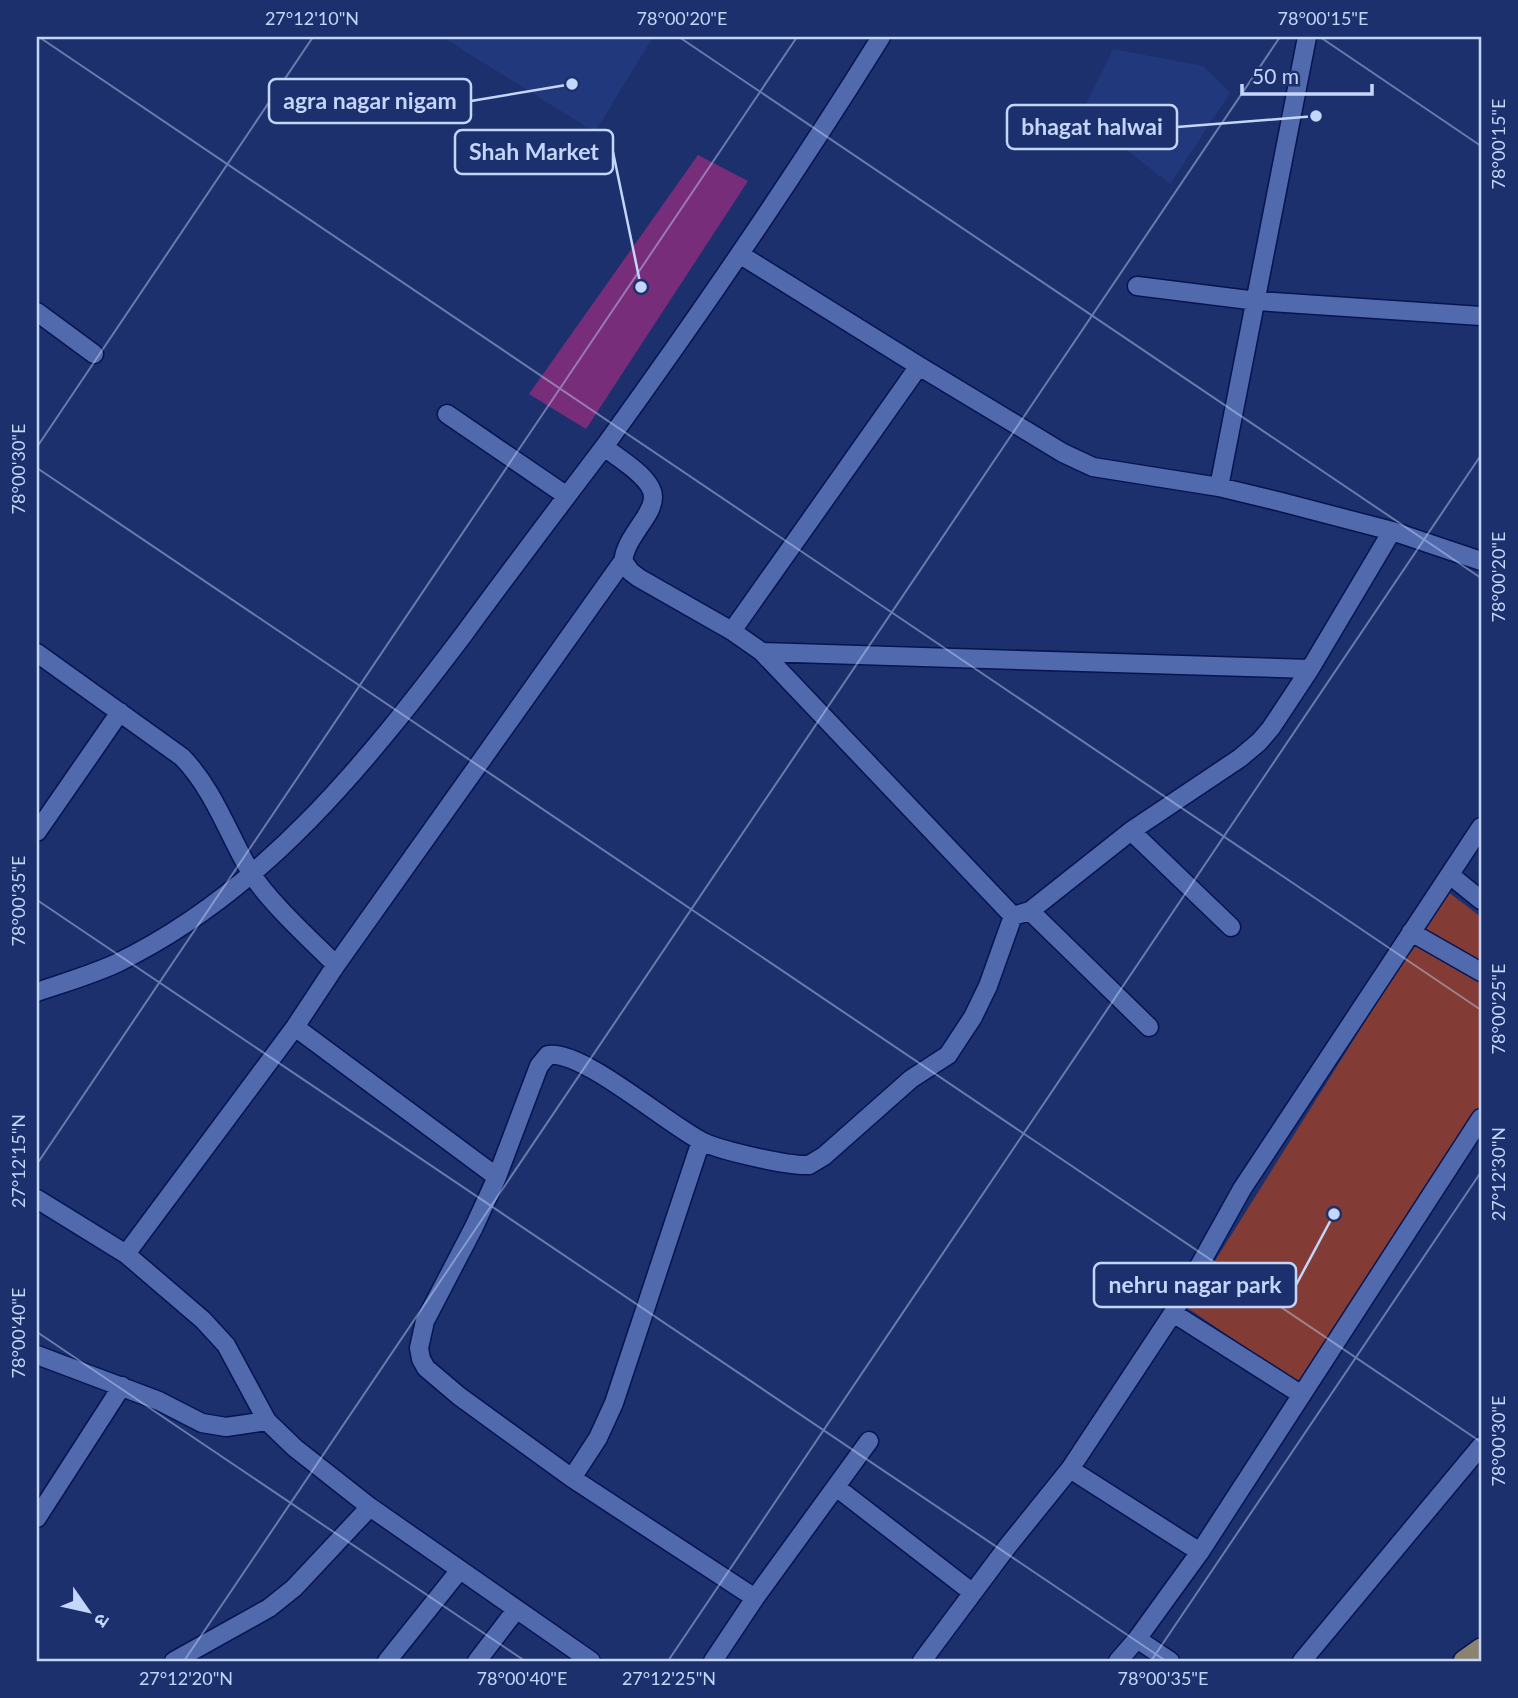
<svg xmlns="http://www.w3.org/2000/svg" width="1518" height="1698" viewBox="0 0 1518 1698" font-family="Lato,'Noto Sans Devanagari',sans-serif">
	<rect width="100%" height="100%" fill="#1c306d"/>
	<path fill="#21387c" d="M442,37H653L595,132Z
		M1113,49L1203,66L1230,93L1170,184L1081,114Z"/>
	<path fill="#833b35" d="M1447,891L1481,917V1122L1313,1393L1186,1307Z"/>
	<path fill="#772d79" d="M698,155L748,181L586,429L529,394Z"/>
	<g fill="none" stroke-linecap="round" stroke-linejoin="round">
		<g stroke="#071450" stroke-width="21">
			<path id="minor" d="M741,255L919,366L1063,453L1093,467L1219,487L1281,502L1392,531L1481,561
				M1137,286L1257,301L1481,316
				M37,312L94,354
				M447,414L567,496
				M1219,487L1307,37
				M623,561L631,572L639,578L732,631L762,652L1013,916L1030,911L1131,831L1240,758L1259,742L1271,728L1310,669L1392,531
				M732,631L919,366
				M762,652L1310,669
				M37,653L182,757C214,790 228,834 251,873C270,903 310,939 336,965
				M1131,831L1231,927
				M37,832L120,712
				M1450,875L1481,900
				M1030,911L1149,1027
				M1411,932L1481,972
				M37,992C63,983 91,975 117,963C264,892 367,762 464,634C510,571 557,509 604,447
				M295,1027L497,1177
				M37,1199L126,1254L203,1320L226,1345L267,1421L295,1448L370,1507L591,1661
				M126,1254L295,1027L336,965L623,561C625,547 632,538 639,527C645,518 653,508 653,497C653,478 618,458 604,447C701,313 794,177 881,37
				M1173,1313L1302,1395
				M37,1355L159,1401L202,1423L226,1427L267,1421
				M1070,1469L1200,1552
				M572,1478L598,1438L614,1403L701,1141
				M836,1487L973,1593
				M37,1518L122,1386
				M755,1598L572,1478L459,1396L426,1368L421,1359L419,1348L425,1321L474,1227L497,1177L539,1066L548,1055C582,1049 668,1125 703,1142C723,1151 787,1166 809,1165L824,1156L911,1079L948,1055L973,1017L988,986L1013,916
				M1137,1639L1170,1661
				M174,1661L269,1608L294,1588L370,1507
				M387,1661L459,1571
				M477,1661L516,1610
				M713,1661L755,1598L869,1441
				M922,1661L1007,1547L1070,1469L1173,1313L1242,1189L1481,827
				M1118,1661L1137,1639L1200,1552L1481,1118
				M1302,1661L1481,1446"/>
		</g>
		<g stroke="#071450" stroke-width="24">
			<path id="major" d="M1464,1661L1481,1649"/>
		</g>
		<use href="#minor" stroke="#506aad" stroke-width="18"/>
		<use href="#major" stroke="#8b826f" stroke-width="21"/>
	</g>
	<path fill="none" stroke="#c5d6fb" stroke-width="2" stroke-opacity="0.45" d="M39,37L1481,1010M679,37L1481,578M1320,37L1481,146M37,447L313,37M37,468L1481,1442M37,900L1166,1661M37,1164L797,37M37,1332L525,1661M184,1661L1280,37M668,1661L1481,455M1151,1661L1481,1172"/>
	<path fill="none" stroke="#c5d6fb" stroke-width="2.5" d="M572 84L471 101M1316 116L1177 127M641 287L613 152M1334 1214L1296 1285"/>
	<g fill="#c5d6fb" stroke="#1c306d" stroke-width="2.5">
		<circle cx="572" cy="84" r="7"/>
		<circle cx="1316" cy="116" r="7"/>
		<circle cx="641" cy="287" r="7"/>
		<circle cx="1334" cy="1214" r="7"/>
	</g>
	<g fill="#1c306d" stroke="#c5d6fb" stroke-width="2.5">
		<rect x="269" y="79" width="202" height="44" rx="7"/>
		<rect x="1007" y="105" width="170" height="44" rx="7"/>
		<rect x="455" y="130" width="158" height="44" rx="7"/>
		<rect x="1094" y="1263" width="202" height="44" rx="7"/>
	</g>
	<g font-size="23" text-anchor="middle" font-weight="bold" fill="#c5d6fb">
		<text x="370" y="109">agra nagar nigam</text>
		<text x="1092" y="135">bhagat halwai</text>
		<text x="534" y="160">Shah Market</text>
		<text x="1195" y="1293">nehru nagar park</text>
	</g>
	<rect width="1518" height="1698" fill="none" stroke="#1c306d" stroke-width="77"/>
	<g transform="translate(88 1611) rotate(124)" stroke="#1c306d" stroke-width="5" paint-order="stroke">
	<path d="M0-5L12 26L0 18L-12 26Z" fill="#c5d6fb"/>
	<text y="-10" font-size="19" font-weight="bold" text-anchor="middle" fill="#c5d6fb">उ</text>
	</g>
	<path d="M1242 84v10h130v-10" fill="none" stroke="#c5d6fb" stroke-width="3.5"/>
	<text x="1252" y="84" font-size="21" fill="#c5d6fb" stroke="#1c306d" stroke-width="5" paint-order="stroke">50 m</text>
	<rect x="38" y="38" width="1442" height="1622" fill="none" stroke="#c5d6fb" stroke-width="2.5"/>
	<g font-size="18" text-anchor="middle" fill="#c5d6fb">
		<text x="312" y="25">27°12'10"N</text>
		<text x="682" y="25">78°00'20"E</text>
		<text x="1323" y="25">78°00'15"E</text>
		<text transform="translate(1499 144) rotate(-90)" y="6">78°00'15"E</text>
		<text transform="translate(19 469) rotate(-90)" y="6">78°00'30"E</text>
		<text transform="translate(1499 577) rotate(-90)" y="6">78°00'20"E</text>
		<text transform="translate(19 901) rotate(-90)" y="6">78°00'35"E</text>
		<text transform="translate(1499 1009) rotate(-90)" y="6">78°00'25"E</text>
		<text transform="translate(19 1161) rotate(-90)" y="6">27°12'15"N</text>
		<text transform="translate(1499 1174) rotate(-90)" y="6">27°12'30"N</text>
		<text transform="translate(19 1333) rotate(-90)" y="6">78°00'40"E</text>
		<text transform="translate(1499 1441) rotate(-90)" y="6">78°00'30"E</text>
		<text x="186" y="1685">27°12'20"N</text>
		<text x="522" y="1685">78°00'40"E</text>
		<text x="669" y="1685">27°12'25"N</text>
		<text x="1163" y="1685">78°00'35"E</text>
	</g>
</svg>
